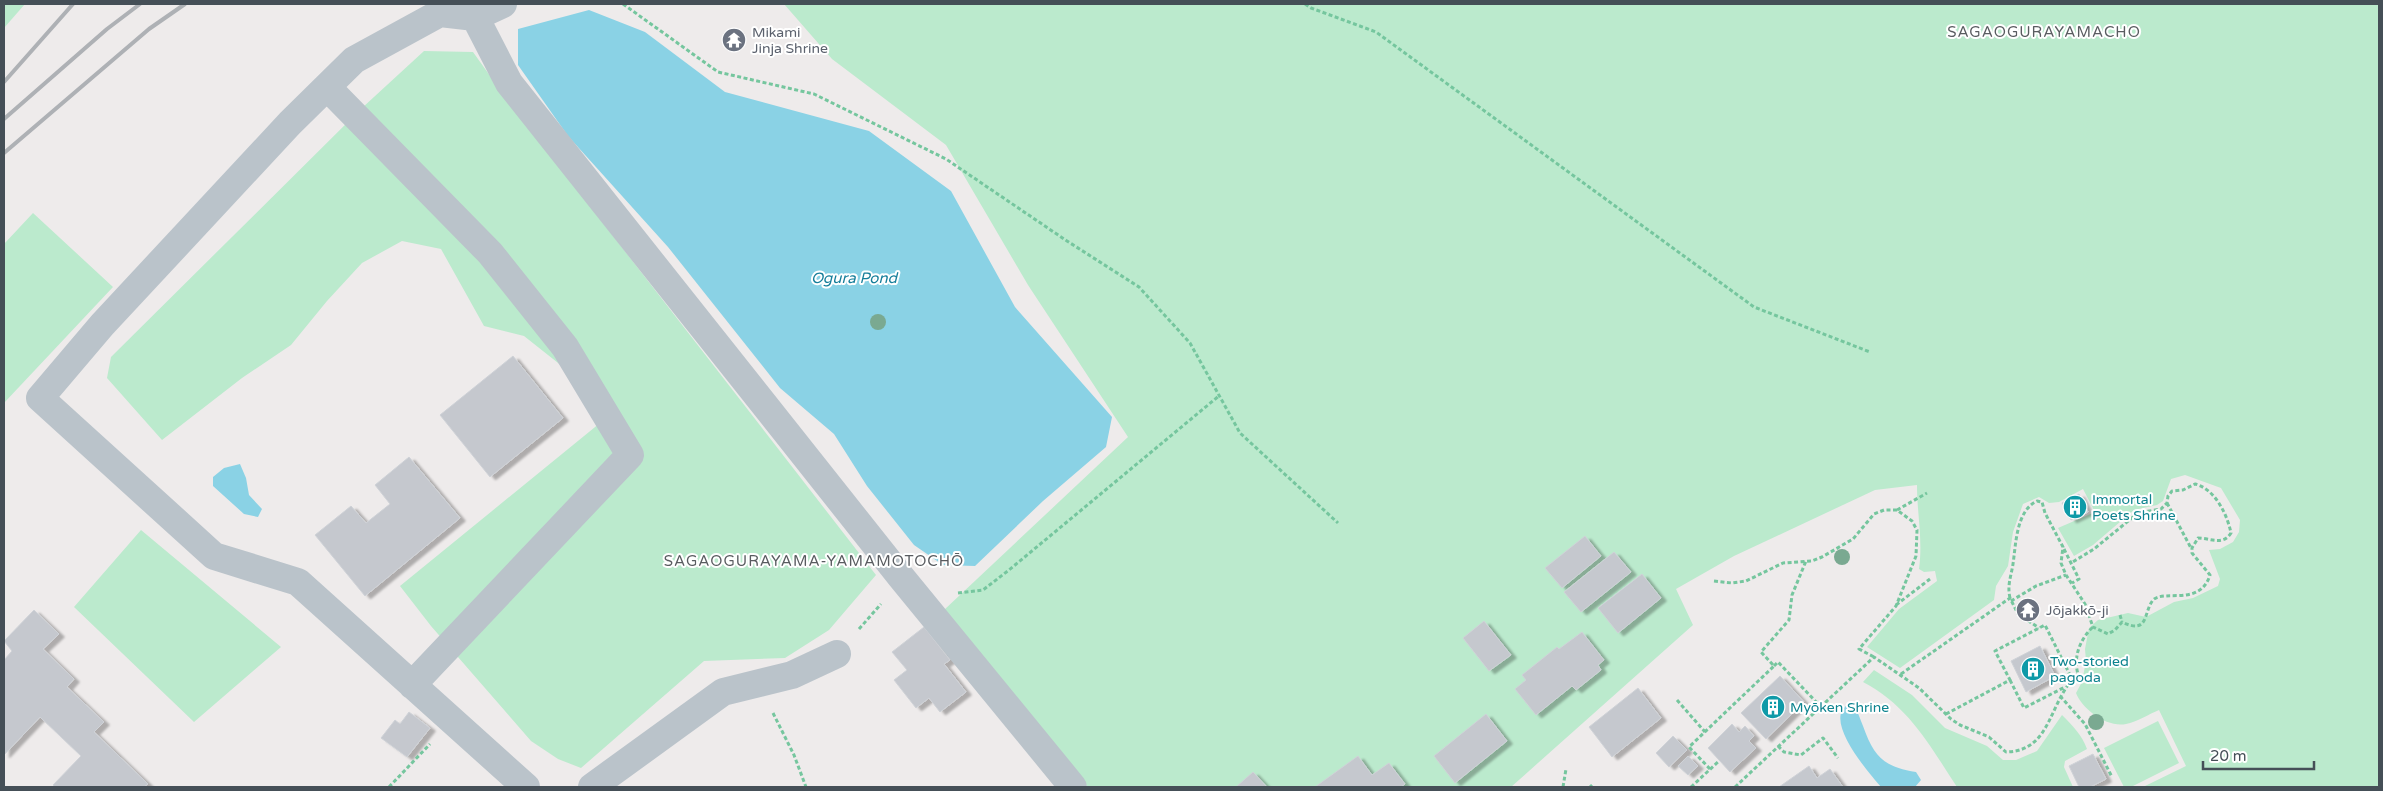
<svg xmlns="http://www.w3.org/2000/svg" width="2383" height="791" viewBox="0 0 2383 791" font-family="'Varela Round',sans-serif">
	<defs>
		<filter id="shadow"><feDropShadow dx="5.5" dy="3" stdDeviation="1" flood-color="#0004"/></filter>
	</defs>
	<rect width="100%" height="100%" fill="#eeebeb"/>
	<path fill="#bbeacd" d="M4,4H25L4,28Z
		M784,4H2379V787H2143L2186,766L2159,710C2149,714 2137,722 2126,724C2107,728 2082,709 2076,693L2082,682L2086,661L2085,649L2089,628L2098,620L2128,613L2146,617L2174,602L2193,598L2218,586L2220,579L2209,550L2220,549L2233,542L2239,532L2240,520L2221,488L2185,475L2171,479L2163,501L2157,505L2134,510L2093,545L2074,556L2058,528L2095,512L2083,489L2059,502L2049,503L2039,497L2023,504L2013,532L2008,566L1996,586L1994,600L1900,668L1867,647L1899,609L1937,581L1935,571L1924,572L1919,569C1923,540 1917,514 1917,485L1875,490L1734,556L1676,589L1693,625L1511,787H1088L944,610L1128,437L1028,285L946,145L832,59Z
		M424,51L473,52L503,94L876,575L829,630L785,658L704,661L581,768L558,759L531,741L431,626L400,586L600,423L572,374L524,336L484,326L441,249L402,241L362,263L327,301L291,345L242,378L162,440L107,378L111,357L362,108Z
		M33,213L113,287L4,403V244Z
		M141,530L281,647L194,722L74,607Z
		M1874,670L1912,695L1945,728L1987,746L2003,760H2016L2037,751L2062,715C2073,726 2082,735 2087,749L2065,761L2064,767L2073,787H1957C1930,746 1909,706 1863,682Z
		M2158,721L2179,763L2131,787H2124L2104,748Z"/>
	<path fill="#8ad2e5" d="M589,10L645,32L725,92L869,131L951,191L1015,307L1112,417L1106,447L1043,501L975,566L943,565L914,545L867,486L834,434L780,388L668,247L568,136L518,65V29Z
		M240,464L246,478L249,495L262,509L258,517L244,514L213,486V477L224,468Z
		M1848,703L1854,705C1858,712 1860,719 1863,726C1874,757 1884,767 1916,772L1921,780L1915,787H1881C1869,773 1835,734 1841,713C1842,710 1846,706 1848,703Z"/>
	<path fill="#c5c8ce" stroke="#cfd2d7" filter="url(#shadow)" d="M513,356L563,418L490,477L440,415Z
		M409,457L460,518L365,596L315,535L351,506L366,523L390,504L375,485Z
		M2079,494L2088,512L2071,520L2062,503Z
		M1585,536L1601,556L1562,588L1545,568Z
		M1614,552L1631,572L1581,612L1564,592Z
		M1642,574L1661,598L1618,633L1598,608Z
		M34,610L59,634L43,649L74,679L67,687L104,722L94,732L148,784L144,787H55L53,785L81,756L40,717L4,755V660L12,651L4,641Z
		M1484,621L1511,655L1489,671L1463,638Z
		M924,627L950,660L944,664L966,692L940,712L929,698L916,708L894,680L907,670L892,652Z
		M1582,632L1604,660L1598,665L1601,670L1576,690L1572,686L1536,715L1515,689L1526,680L1522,675L1557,647L1559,649Z
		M2040,646L2055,676L2026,692L2011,661Z
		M1780,676L1804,702L1766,739L1741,713Z
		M1638,688L1661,718L1612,757L1589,727Z
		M409,712L430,728L407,757L381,738L395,720L400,724Z
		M1486,714L1507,741L1455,783L1434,756Z
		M1732,724L1739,732L1745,726L1754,736L1749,741L1756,748L1730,772L1708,748Z
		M1673,736L1687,750L1669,767L1656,753Z
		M2093,754L2106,779L2090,787H2079L2069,766Z
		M1358,756L1372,775L1389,763L1405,784L1401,787H1315Z
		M1688,756L1698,766L1688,775L1678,766Z
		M1809,766L1817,778L1830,769L1843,787H1779Z
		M1253,772L1267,787H1236Z"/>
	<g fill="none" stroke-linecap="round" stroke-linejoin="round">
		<path stroke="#75c69e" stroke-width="3" stroke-dasharray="4 2.5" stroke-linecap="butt" d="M623,4L718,72L814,94L946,159L1067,241L1139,287L1190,343L1240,433L1338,523
			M1305,4L1311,8L1376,32L1754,307L1870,352
			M2167,503L2191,548
			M1897,510L1927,493
			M2064,549L2079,579L2072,583
			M1714,581L1732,583L1746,581L1783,563L1812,561L1822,557L1853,539L1874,514L1884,510H1897L1912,521L1917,530L1916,556L1896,606L1859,649L1874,657
			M958,593L983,590L1009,570L1220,395
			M2010,598C2007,585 2011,577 2013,564C2016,544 2016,511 2037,501L2042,502L2045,513L2063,547L2061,563L2066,575L2085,604L2093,627L2108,634L2115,630L2122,622C2149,635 2143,613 2153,600C2164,589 2200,607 2210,575L2192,553V548L2198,538C2210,538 2223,546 2231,533C2227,514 2215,489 2195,484L2183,490L2172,491L2168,496L2167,503L2161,509L2138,513L2094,549L2071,563
			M2011,601L2036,586L2066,575
			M1896,605L1930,579
			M2120,615L2122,622
			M859,629L881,604
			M1774,666L1778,662L1821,707
			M1901,674L2010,598L2018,614L2039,628
			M2010,680L2024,708L2065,687
			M2060,696L2085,724L2112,777
			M1677,700L1705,732
			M773,713L794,755L806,787
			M1946,714L2010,680L1995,651L2045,625L2072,679
			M1778,746L1784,752L1801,755L1823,738L1838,758
			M1710,769L1689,747L1774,666L1761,652L1789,620L1792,595L1806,561
			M1590,785L1592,787
			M389,787L430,744
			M1563,787L1566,769
			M1691,787L1719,761
			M1735,787L1874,657L1919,688L1951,719L1960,725L1989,737L2006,752C2053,751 2048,700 2078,674C2073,657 2080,639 2093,627"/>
		<path stroke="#bac3ca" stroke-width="28" d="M503,4L475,17L440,13L354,60L290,123L102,325L40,398L214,556L298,582L526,787
			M475,17L509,83L901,577L1073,787
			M327,87L490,253L565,347L630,455L412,685
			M592,787L723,692L792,675L837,654"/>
		<path stroke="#aeb1b5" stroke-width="4" d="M4,82L73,4
			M4,119L107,29L140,4
			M4,153L149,29L185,4"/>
	</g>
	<g fill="#7aa991">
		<circle cx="878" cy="322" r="8"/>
		<circle cx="1842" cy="557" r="8"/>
		<circle cx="2096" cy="722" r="8"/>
	</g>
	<defs>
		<g id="temple-disc" transform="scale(1.25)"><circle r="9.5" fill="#6b7280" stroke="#fff"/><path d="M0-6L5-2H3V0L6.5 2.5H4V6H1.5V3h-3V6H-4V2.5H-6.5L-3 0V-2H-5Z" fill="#fff"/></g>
		<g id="building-disc" transform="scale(1.25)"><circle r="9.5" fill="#0f9aa8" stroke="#fff"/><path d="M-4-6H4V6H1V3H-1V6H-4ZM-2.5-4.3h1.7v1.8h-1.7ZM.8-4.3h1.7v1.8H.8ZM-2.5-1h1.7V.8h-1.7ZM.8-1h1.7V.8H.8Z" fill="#fff"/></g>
	</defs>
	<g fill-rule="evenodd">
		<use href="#temple-disc" x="734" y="40"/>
		<use href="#building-disc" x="2075" y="507"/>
		<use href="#temple-disc" x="2028" y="610"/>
		<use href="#building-disc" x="2033" y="669"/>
		<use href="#building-disc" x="1773" y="707"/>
	</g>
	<g text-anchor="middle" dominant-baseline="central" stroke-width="4" stroke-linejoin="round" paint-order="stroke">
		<g font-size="14" fill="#5b616d" stroke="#fff" text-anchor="start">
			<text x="752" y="32">Mikami<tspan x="752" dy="16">Jinja Shrine</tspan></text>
			<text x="2046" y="610">Jōjakkō-ji</text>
		</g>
		<g font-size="14" fill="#0d838f" stroke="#fff" text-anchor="start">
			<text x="2092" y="499">Immortal<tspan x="2092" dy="16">Poets Shrine</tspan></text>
			<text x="2050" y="661">Two-storied<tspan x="2050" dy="16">pagoda</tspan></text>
			<text x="1790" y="707">Myōken Shrine</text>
		</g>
		<g font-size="15" letter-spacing="1" fill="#595c60" stroke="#fff">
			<text x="2044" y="32">SAGAOGURAYAMACHO</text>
			<text x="814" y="561">SAGAOGURAYAMA-YAMAMOTOCHŌ</text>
		</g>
		<g font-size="15" font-style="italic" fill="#157e9a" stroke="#fff">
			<text x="854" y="278">Ogura Pond</text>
		</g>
	</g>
	<rect width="2383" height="791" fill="none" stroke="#454f57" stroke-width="10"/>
	<path d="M2203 761v8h111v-8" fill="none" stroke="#454f57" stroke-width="2.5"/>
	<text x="2210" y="761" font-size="15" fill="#454f57" stroke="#ffffff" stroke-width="4" paint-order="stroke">20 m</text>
</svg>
